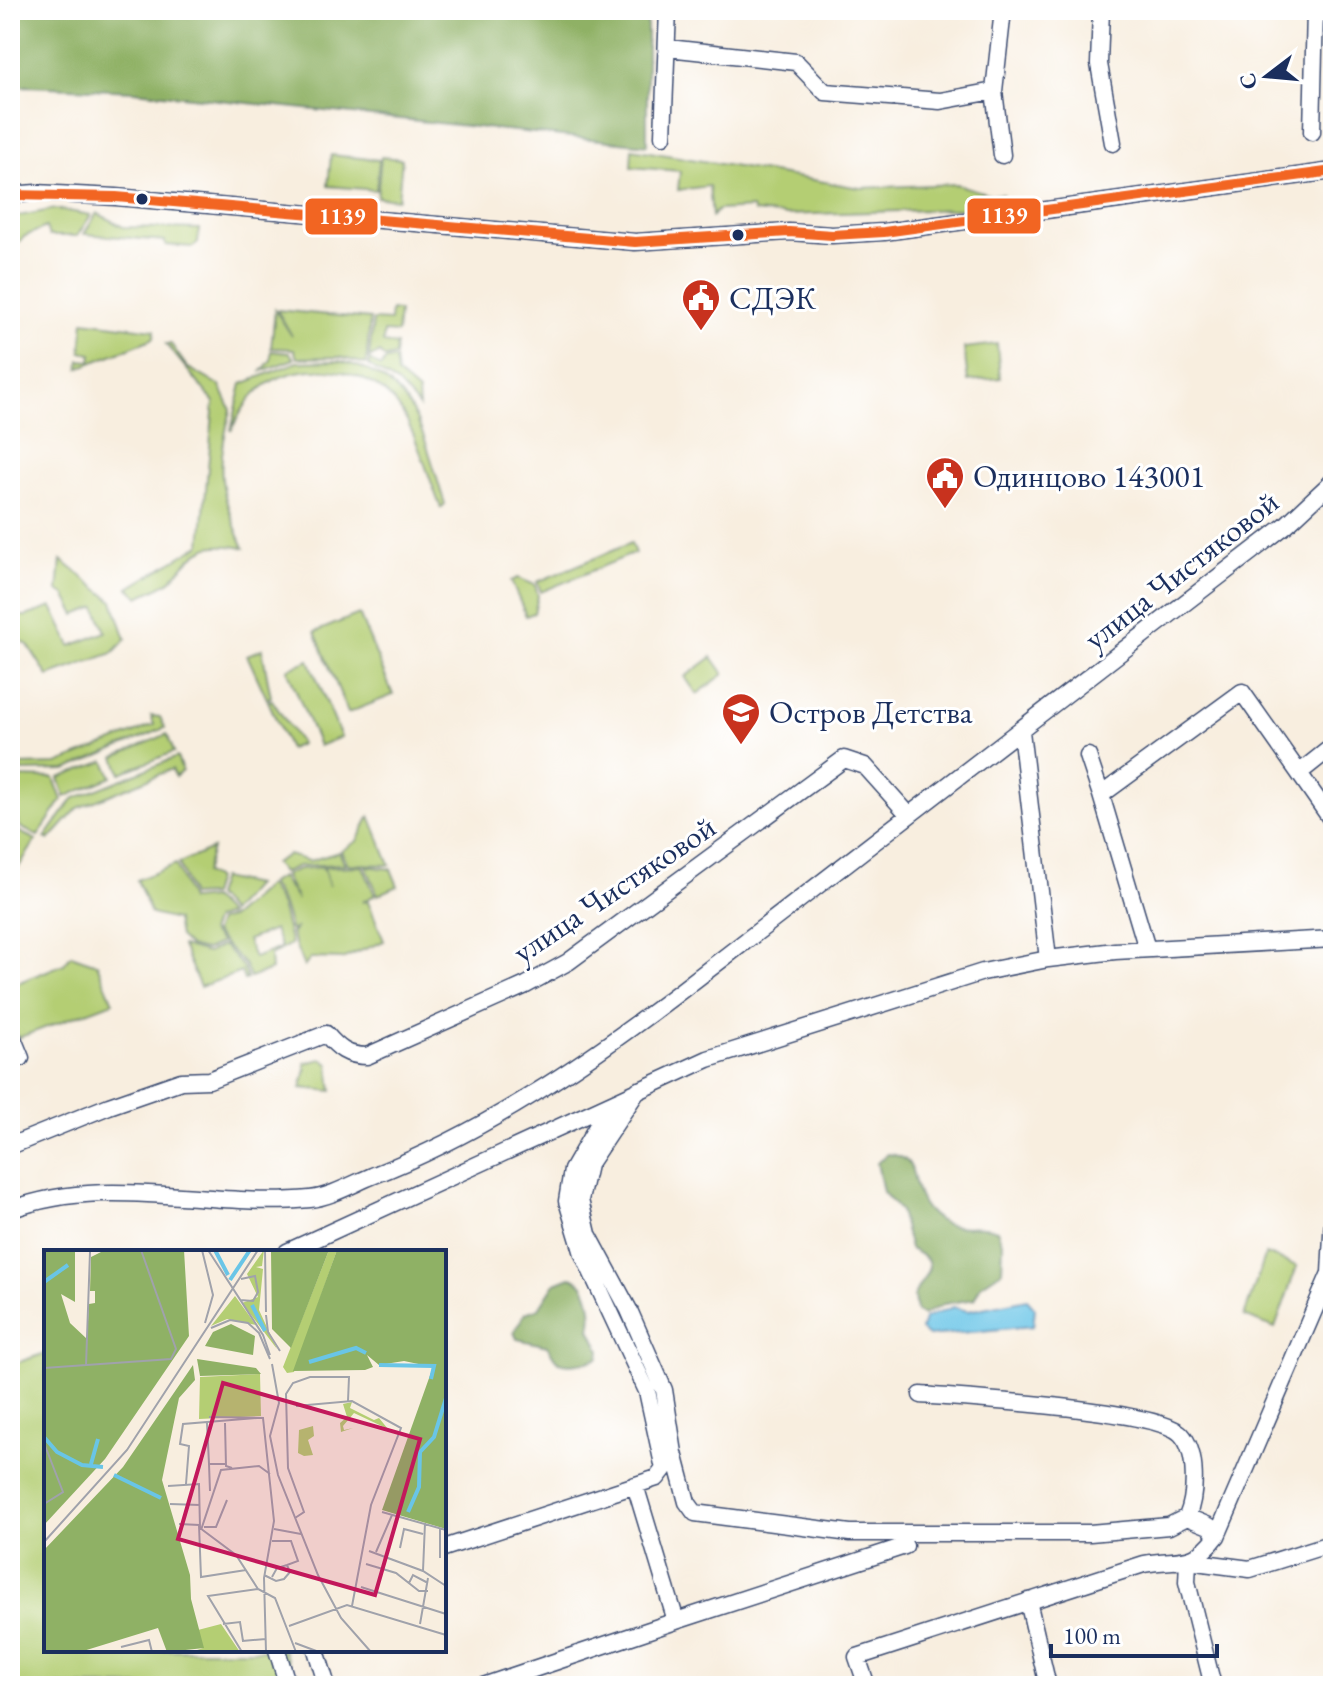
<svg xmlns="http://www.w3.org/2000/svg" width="1343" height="1696" viewBox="0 0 1343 1696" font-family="'EB Garamond',serif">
	<rect width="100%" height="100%" fill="#fff"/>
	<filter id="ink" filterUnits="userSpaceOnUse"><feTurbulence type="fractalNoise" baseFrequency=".0125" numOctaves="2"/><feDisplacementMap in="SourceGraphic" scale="16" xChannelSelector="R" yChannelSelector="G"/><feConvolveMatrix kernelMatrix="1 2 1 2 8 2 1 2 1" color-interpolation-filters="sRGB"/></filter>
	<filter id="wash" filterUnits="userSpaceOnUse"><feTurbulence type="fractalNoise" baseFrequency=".006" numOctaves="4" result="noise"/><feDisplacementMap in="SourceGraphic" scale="32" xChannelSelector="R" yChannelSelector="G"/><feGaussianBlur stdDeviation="1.8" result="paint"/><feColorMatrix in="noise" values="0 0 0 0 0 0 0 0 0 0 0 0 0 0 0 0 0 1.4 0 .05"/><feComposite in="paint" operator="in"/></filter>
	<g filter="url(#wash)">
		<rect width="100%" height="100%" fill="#f8eedf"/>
		<path fill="#b4ce73" stroke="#687e68" stroke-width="2" fill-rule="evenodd" d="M632,149L860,188L956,184L992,195L1002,194L1004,201L986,208L785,215L754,212L752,208L718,210L712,216L709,186L678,190L680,171L631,167Z
			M331,155L379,160L376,190L328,186Z
			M381,157L402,159L398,199L377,197Z
			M56,209L91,215L77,236H49L46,227L25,236L10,250L13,217Z
			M97,213L123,227L199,229L198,243L193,247L165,245V241L84,234Z
			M275,310L292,336L277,310L370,319L366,364L339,357L297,358L294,349L271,348Z
			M391,310L399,311L397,333L384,332L383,343L396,345L395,356L385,358L379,353L369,358L373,320L390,321Z
			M84,321L155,330L154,338L79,368L80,360L91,361L92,354L81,352Z
			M166,344H171L187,367L220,386L231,410C214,470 220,491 244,548C204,541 198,549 173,578C166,586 149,591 139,597L129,588L201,544L214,402Z
			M997,344L1000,378L968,381L964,348Z
			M271,351L290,353L294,359L262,371L271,360Z
			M395,359L397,374L418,392L419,407L398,384L369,366V360L381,367L386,360Z
			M339,361C419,378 423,438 445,504L441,508C428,477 413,419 390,397C356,364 295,360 259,390C246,401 238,416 231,431L242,384L297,362Z
			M631,543L635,553L541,592L537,582Z
			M61,560L113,601L126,639L113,653L48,676L28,645L10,634V616H26L52,607L71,646L106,632L96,607L76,615L65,595L58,591Z
			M518,578L535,585L538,596L534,613L526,616L511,581Z
			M359,614L393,695L348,713L315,632Z
			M262,649L271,697L267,699L247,655Z
			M712,657L724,674L697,694L685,677Z
			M309,660L341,737L319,746L287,669Z
			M272,700L301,744L289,749L268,701Z
			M151,716L160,717L165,728L66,770L22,771L20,765L57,764L154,725Z
			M167,734L174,752L121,773L115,757Z
			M177,757L182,771L175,777L172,769L78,808L49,840L45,838L73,799Z
			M105,761L112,777L65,797L59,778Z
			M13,777L54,778L62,800L38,836L20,827L10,801Z
			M370,816L390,865L348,864L341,851L357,841Z
			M16,830L36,840L18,868L10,847V832Z
			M212,849L205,873L216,879L211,895L191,896L179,863Z
			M339,852L345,864L298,866L282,873L274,863L288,855L309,861Z
			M176,864L190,900L211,898L228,915L215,919L210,932L221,943L206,950L190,947L179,937L176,920L151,914L137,880Z
			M363,866L375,895L362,902L368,901L384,941L342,959L311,958L304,967L291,934L297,927L291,931L283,905L270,883L281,877L297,900L284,875L299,869L323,867L329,886L324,867Z
			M366,866L391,869L398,886L378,895Z
			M221,878L255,885L230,913L215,896Z
			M268,885L281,906L291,944L270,955L271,970L250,978L245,965L214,933L218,921L232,917ZM274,930L281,948L254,958L247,940Z
			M223,945L243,967L247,979L244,980L241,972L200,987L182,946L207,953Z
			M71,955L97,964L113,1002L18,1038L10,1016V986L64,964Z
			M322,1059L329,1064L332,1091L301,1088L306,1070L305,1063Z
			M1266,1254L1297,1266L1275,1328L1244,1316Z
			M46,1353V1650H284L296,1686H10V1365Z"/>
		<path fill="#8fb165" stroke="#557062" stroke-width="2" d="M10,10H647V145L134,91L27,86L10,88Z
			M887,1154C924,1156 906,1186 927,1210C952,1238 970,1220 997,1230L1003,1245L1002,1271L981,1285L974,1299L944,1304L923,1315L916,1312L914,1296C921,1274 946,1265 910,1249L900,1211L883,1192L877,1163Z
			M570,1277C590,1280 594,1313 590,1329L600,1350L599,1358C590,1362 568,1366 559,1362C554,1360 551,1351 547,1346L517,1339L514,1332L525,1313L539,1308L555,1283Z"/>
		<path fill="#69c5e7" stroke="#427aa2" stroke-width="2" d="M1027,1299L1035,1308L1033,1326L928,1336L921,1330L924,1319L953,1307L968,1311Z"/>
	</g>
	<g filter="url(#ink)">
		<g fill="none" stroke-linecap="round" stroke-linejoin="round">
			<g stroke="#3c4c71" stroke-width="19">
				<path id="minor" d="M1101,10L1099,64L1113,143
					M668,48L796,62L825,92L940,101L994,91
					M1312,132L1315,10
					M663,136L668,10
					M1002,155L994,91L1003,10
					M10,195L36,193L116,197L635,242L789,232L832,235L884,232L1333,171
					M1021,731L1048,959
					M1333,746L1299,773L1333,822
					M1088,756L1101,795
					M1147,949L1101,795L1242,692L1299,773
					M10,1031L21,1058
					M638,1090L588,1165L580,1200L588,1234L629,1310L664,1390L674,1453L687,1502L695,1513L850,1533H1090L1169,1526L1187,1517L1209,1526L1217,1536
					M10,1146L109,1106L181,1081L209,1080L326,1034C338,1048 347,1056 367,1056L526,985L568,962L844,759L865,766L909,815
					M10,1210C108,1173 209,1209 310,1199C330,1197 353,1184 372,1176C485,1132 586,1063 682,990L1286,525L1333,481
					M287,1252L708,1059L983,972L1048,959L1115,951L1333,939
					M921,1395C965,1399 1157,1409 1181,1434C1198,1452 1196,1496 1187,1517
					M635,1485L676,1621L905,1546
					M444,1548L657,1478L664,1469L647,1391L583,1254L567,1201L572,1170L610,1104
					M1028,1601L1048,1686
					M277,1650L288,1686
					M316,1650L327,1686
					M483,1686L676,1621
					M867,1686L857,1657L1144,1564C1179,1557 1192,1569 1217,1536L1330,1273L1333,1216
					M1213,1686L1187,1582L1188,1561L1250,1569L1333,1543"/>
			</g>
			<use href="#minor" stroke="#fff" stroke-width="16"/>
			<g stroke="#fff" stroke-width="16">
				<path id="bus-1" d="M10,195L116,197L635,242L789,232L832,235L884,232L1333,171"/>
			</g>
			<use href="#bus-1" stroke="#f26522" stroke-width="10"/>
		</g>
	</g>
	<defs>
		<g id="civic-pin" transform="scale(2)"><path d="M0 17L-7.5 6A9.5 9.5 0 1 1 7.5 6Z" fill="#c8321e" stroke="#fff"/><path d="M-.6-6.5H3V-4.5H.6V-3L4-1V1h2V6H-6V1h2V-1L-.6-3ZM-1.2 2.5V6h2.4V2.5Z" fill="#fff"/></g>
		<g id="school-pin" transform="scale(2)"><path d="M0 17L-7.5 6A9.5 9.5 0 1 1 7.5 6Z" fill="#c8321e" stroke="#fff"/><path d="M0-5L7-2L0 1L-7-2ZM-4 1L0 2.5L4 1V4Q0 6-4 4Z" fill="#fff"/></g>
	</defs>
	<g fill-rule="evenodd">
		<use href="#civic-pin" x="701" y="298"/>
		<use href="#civic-pin" x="945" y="476"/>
		<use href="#school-pin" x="741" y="712"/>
	</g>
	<g fill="#1b2f5e" stroke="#fff" stroke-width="3">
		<circle cx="142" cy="199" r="7"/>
		<circle cx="738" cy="235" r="7"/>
	</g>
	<g text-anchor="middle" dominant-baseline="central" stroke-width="6" stroke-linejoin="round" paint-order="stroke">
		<g font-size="32" fill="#1b2f5e" stroke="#fff" text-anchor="start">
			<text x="729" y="298">СДЭК</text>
			<text x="973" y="476">Одинцово 143001</text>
			<text x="769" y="712">Остров Детства</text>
		</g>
		<g font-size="32" fill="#1b2f5e" stroke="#fff">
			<text transform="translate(1181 570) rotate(-38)">улица Чистяковой</text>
			<text transform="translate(614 889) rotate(-34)">улица Чистяковой</text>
		</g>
	</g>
	<g transform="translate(44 1250)">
		<rect width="402" height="402" fill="#f8eedf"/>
		<path d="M220,0L218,16L212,17L219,19L215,60L233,99L198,53L214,47L203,24ZM285,0H293L250,122L243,123L239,117ZM191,46L212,75L183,69L167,76ZM216,124L217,166L155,169L156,127ZM308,152L306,158L330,170L335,168L344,179L310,163L299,176L300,180L309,178L297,182L296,173L303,167L299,154ZM269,176L270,186L264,190L269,205L260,206L254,203L255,180ZM177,374L196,402H147L159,398L154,380Z" fill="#b4ce73"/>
		<path d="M0,0H31V52L17,44L26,73L43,89L45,54L51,53V41H46L47,7L61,0H140L145,86L61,209L0,275ZM227,0H285L247,98L228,79ZM293,0H402V279L338,260L389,117L360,111L335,115L323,105L329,117L321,120L249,121ZM187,74L211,86L209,105L161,96L169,82ZM153,109L212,118L217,124L156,126ZM149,115L151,130L135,148L118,230L146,325L147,349L160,398L123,402L114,378L36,402H0V300L79,217Z" fill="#8fb165"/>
		<path fill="none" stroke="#69c5e7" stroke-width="4" d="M171,0L184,25M186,30L206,0M0,32L24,15M208,55L221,81M265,112L312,98L322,103M335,115L390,116L387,129M0,187L13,202L38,215L59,217M47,214L54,189M70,225L117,248M364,262L375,237L376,202L390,187L402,148"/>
		<path fill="none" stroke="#a0a2ab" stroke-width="2" d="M158,0L169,45L161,73M164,0L219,85L226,105M221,0L222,62M196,50L209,51L214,42L211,26L197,29M222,65L224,82L236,101M167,78L186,70L204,73L215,83L226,109M228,114L235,153L226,186L234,225L274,325L297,368L327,402M42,116L46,2M0,118L127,109L132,99L97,0M252,156L308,151L357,178L327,255L308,356M165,167L219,168L230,271L220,328L222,402M163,173L165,214M181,173L182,216L188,218M0,193L19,242L0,254M142,234L145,196L136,194L139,174L213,168M124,236L155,234L156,278L192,305L214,339L231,348L252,402M166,241L165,214H182M126,254L156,255M338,262L402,280M251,268L260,262L244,218L242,144L249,133L266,127H305L304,151M135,274L155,275L157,327L202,320M160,277H172L183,250M230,279L257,284M157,280L177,220L215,216L226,224M228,291H247L254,311L243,315M0,292L83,200L214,0M356,298L360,279L379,284M325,301L379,321L402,336M332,302L348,265M396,308V279M322,314L352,323L375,341H384M379,321L381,273M220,325L232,331L240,329L246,322L243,315L233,318L228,327M365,333L369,325L384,333M317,337L402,364M179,374L196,372L199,391M376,374L384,328M245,376L303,355L402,385M198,391L222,389M251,393L275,402M77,397L105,390L108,402M198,402L164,346L214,339"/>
		<path fill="#c2185b" fill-opacity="0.15" stroke="#c2185b" stroke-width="4" d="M179,133L376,189L331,345L134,289Z"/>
		<rect width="402" height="402" fill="none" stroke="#1b2f5e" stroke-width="4"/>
	</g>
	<g stroke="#fff" stroke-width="3">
		<rect x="966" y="197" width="76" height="38" rx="8" fill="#f26522"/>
		<rect x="304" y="197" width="75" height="39" rx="8" fill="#f26522"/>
	</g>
	<g font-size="22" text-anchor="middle" font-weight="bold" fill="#fff">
		<text x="1004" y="223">1139</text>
		<text x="342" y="224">1139</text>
	</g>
	<rect width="1343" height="1696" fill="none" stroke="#fff" stroke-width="40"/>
	<g transform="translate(1267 76) rotate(254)" stroke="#ffffff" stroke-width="6" paint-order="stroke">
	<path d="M0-6L14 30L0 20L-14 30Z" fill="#1b2f5e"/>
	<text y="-12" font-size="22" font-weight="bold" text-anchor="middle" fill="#1b2f5e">С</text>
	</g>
	<path d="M1051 1644v12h166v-12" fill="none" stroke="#1b2f5e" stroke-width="4"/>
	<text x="1063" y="1644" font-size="24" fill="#1b2f5e" stroke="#ffffff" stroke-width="6" paint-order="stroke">100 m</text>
</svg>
